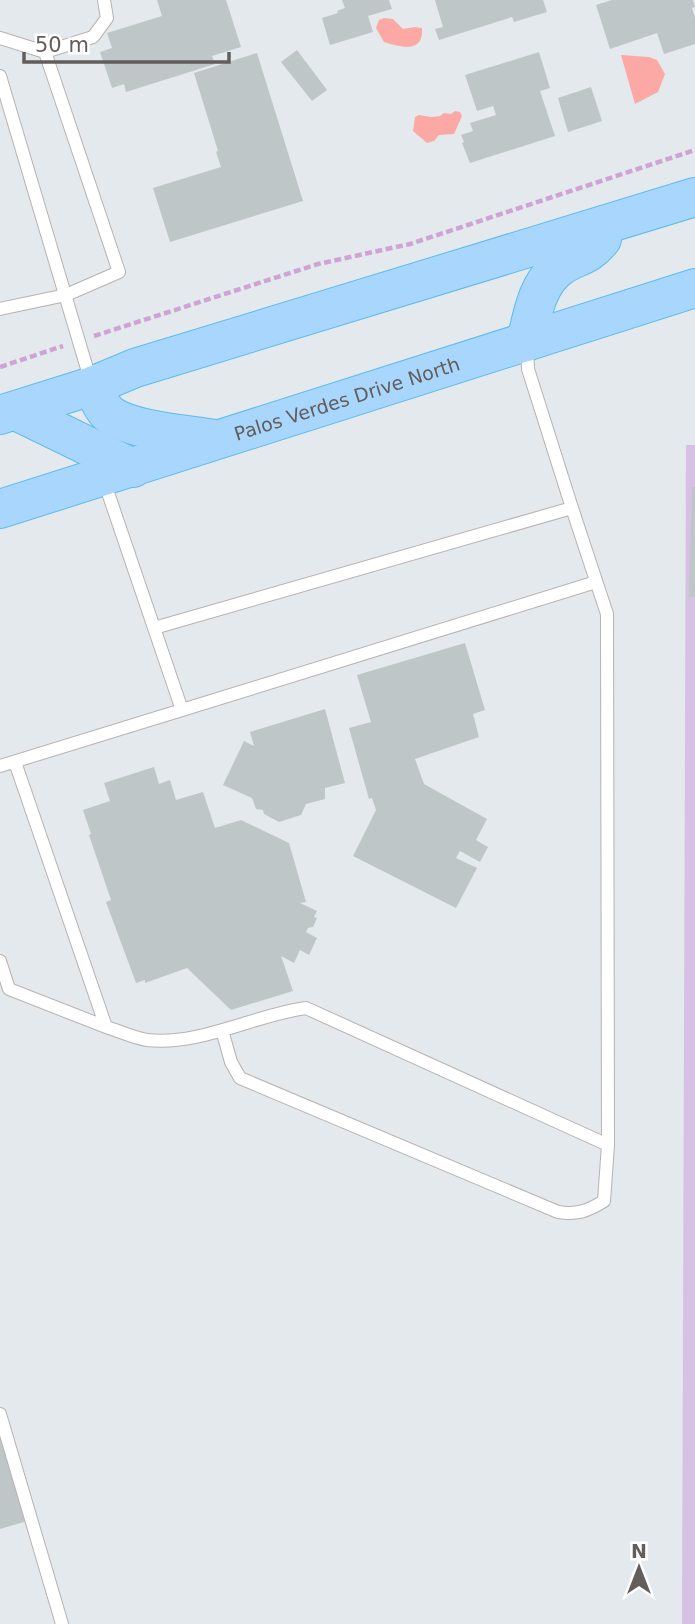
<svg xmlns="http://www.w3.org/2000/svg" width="695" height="1624" viewBox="0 0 695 1624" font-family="'DejaVu Sans',sans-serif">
	<rect width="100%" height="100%" fill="#e3e9ed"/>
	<path fill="#d6c0e4" d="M686,445H695V1624H682Z"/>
	<path fill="#fca9a5" d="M384,18L393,19L403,29L415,27L422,28C424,54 400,47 384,42L376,28L379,20Z
		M621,55L649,57L657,60L665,74L658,92L635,104Z
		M455,111L460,112L462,116L454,134L439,135L434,141L427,143L413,131L415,117L419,115L431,117L440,116L444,113L451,114Z"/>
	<path fill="#bfc6c8" d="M157,0H226L241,47L212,56L215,64L126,92L124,84L112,88L100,52L112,48L107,33L162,16Z
		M342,0H389L392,9L368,16L373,32L330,45L322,18L338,13L337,11L345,8Z
		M435,0H543L547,12L514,22L512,17L439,40L435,29L443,27Z
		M612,0H693L695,7L692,8L695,17V44L664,54L657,33L610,49L596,5Z
		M297,50L327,90L312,101L281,62Z
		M539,52L550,88L540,91L555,136L470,163L462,143L464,142L461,135L473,131L470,123L496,115L493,106L477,111L465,75Z
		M257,53L303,201L170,242L153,188L221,167L216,152L218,151L194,73Z
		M591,87L602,121L568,132L558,98Z
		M692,487H695V597H689Z
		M465,643L485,710L473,714L479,737L415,759L424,784L487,819L476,840L488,847L480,862L460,851L456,858L477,868L456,908L353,856L376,810L372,798L369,799L349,728L371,722L357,675Z
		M325,709L345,783L325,788V799L306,804L301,815L279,822L264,814L263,810L256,809L252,798L223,785L244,741L254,746L250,732Z
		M154,767L159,784L170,780L176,800L203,792L215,828L241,820L289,843L306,902L300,903L317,911L314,917L317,918L313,927L308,928L306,932L317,938L309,955L300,950L294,963L281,956L293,991L231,1010L187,968L145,983V980L136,983L106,902L111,900L89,835L91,834L83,810L110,801L104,783Z
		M0,1435L27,1521L0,1529Z"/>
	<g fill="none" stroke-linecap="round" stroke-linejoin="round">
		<g stroke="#b8b2b0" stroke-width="14">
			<path id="lane" d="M0,38L45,52L93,37L107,18L104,0
				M0,76L91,382
				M0,309L66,295L119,272L45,52
				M154,628L572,508L528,369L527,344
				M182,710L596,582
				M15,762L106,1027C119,1031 134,1038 147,1040C200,1046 254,1015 306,1008L608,1145L607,614L572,508
				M0,766L182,710L104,481
				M0,961L9,989L106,1027
				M222,1030L231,1062L240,1078L558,1212C577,1215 588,1211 604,1201L608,1145
				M0,1414L62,1624"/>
		</g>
		<g stroke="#5dbcec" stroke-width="40">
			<g id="primary">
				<path d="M526,342C532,316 537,282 561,266C578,255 588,257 602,239"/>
				<path d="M92,386C97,395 102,409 110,415C134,431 185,434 214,439"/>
				<path d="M16,411L133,468"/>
				<path d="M0,415L92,386L135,368L695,197"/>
				<path id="s1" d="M0,509L695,288"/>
			</g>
		</g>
		<path stroke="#cfa4d5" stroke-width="4.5" stroke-dasharray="7 3.5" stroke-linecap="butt" d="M94,336L318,264L410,244L695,150
			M0,367L63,346"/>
		<use href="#lane" stroke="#fff" stroke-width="12"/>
		<use href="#primary" stroke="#a9d6fc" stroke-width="38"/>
	</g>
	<g text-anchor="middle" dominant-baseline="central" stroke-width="5" stroke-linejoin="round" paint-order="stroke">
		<g font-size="19" fill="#635d5b" stroke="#fff">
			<text stroke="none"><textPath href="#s1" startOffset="364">Palos Verdes Drive North</textPath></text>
		</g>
	</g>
	<g transform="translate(639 1568)" stroke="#ffffff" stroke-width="5" paint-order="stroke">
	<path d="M0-5L12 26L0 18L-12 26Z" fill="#635d5b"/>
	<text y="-10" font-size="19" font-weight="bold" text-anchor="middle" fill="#635d5b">N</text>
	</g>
	<path d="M24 52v10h205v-10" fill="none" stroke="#635d5b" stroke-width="3.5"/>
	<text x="35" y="52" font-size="21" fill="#635d5b" stroke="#ffffff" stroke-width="5" paint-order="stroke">50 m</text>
</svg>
